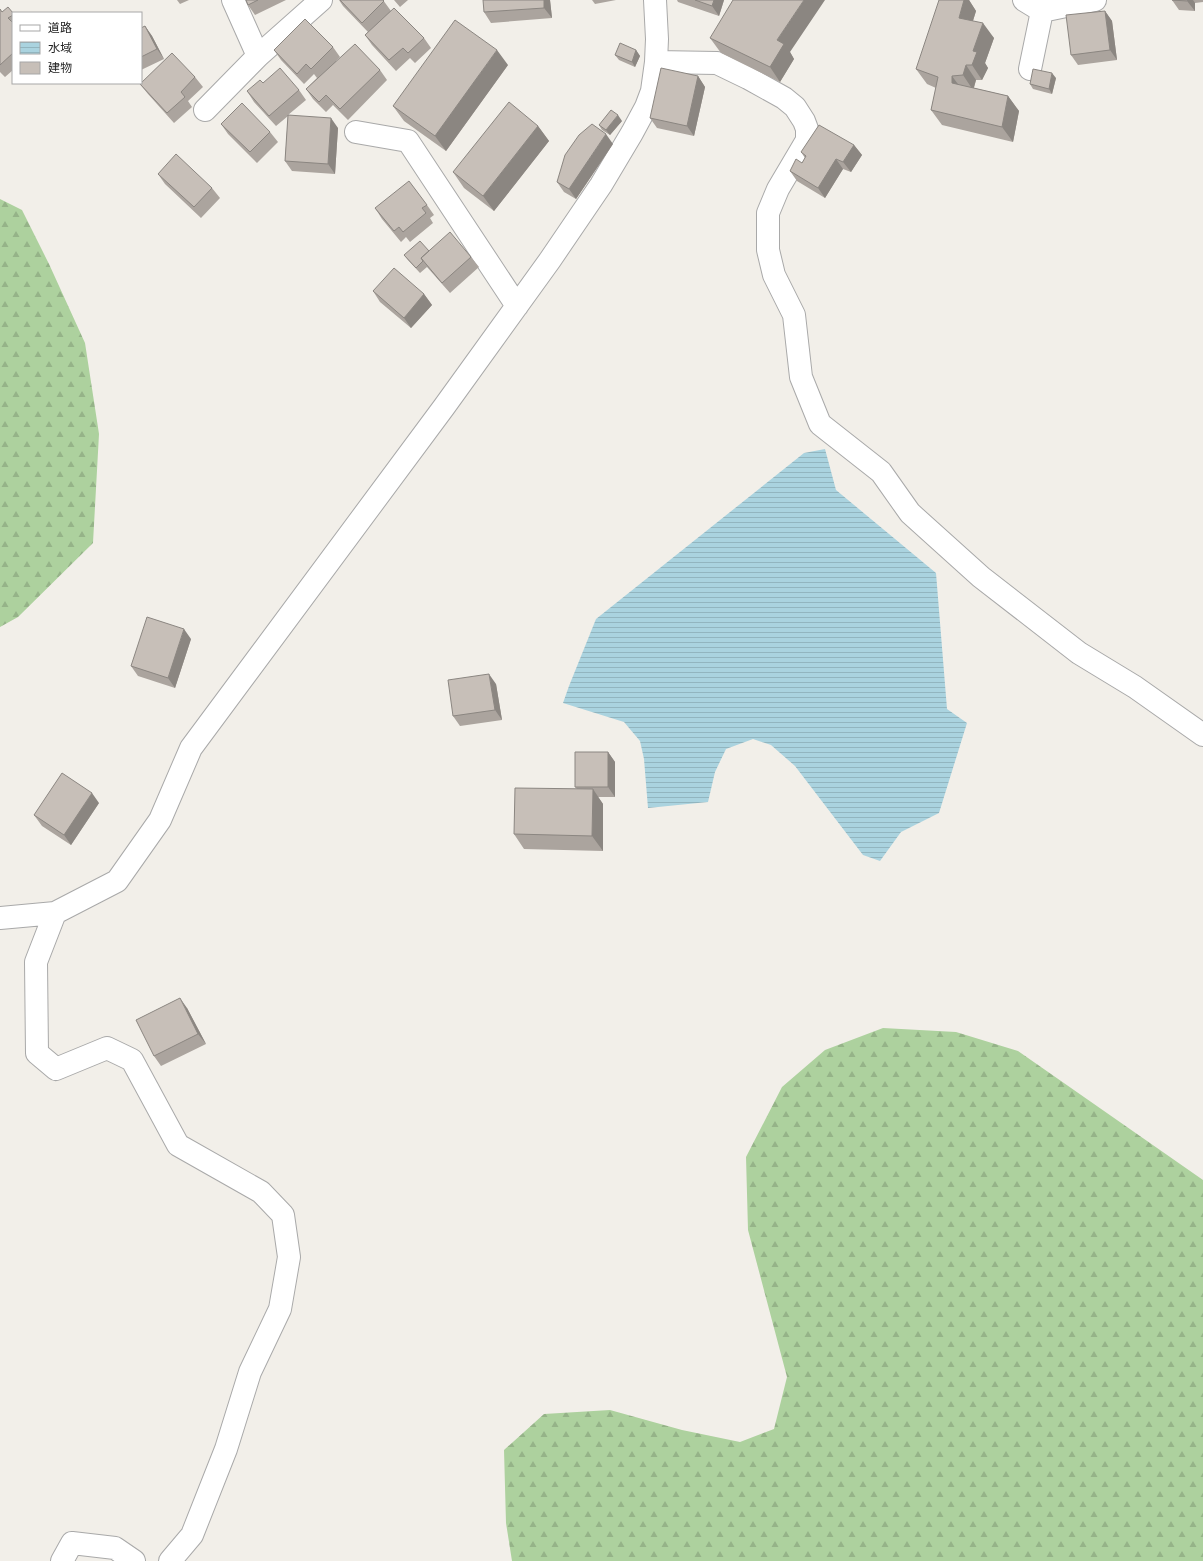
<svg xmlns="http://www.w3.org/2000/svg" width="1203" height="1561" viewBox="0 0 1203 1561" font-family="Manrope,'Noto Sans JP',sans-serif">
	<defs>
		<pattern id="forest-firs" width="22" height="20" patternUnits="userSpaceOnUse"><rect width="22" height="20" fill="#add19e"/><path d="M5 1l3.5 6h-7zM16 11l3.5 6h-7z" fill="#95b388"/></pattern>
		<pattern id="water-rules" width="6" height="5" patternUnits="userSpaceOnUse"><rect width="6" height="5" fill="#aad3df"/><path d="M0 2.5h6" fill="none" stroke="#92b5bf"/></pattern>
	</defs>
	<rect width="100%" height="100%" fill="#f2efe9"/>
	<path fill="url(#forest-firs)" d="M0,199L22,210L49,264L85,343L99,434L93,543L18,617L0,627Z
		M883,1028L956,1032L1018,1051L1203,1180V1561H512L506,1523L504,1450L544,1414L610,1410L682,1430L740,1442L774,1429L787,1377L748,1230L746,1157L782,1087L825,1050Z"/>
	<path fill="url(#water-rules)" d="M825,449L836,490L936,573L947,709L967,723L939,813L901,832L880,861L863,855L795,766L771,745L753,739L726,749L715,772L708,802L648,808L644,759L640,741L624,722L563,703L569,686L596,619L804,453Z"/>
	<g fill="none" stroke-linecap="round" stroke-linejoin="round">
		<g stroke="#a9a9a9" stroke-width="24">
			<path id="minor" d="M233,0L258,56
				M1024,0L1042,11L1095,0
				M656,62L717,63L748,78L784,98L795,107L804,121L807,129V140L778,189L768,213V250L774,275L794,315L801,377L820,424L881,472L910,513L981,577L1079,653L1135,687L1203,735
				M1030,69L1042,11
				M205,110L258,56L321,0
				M356,132L408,141L517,306
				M55,913L36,962L37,1053L56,1069L107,1048L132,1060L178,1145L261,1192L283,1215L289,1257L280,1309L250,1372L226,1449L192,1535L170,1561
				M0,918L55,913L117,881L160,820L191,748L444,407L550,260L601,185L632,133L646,107L652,91L656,62L657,39L655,0
				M62,1561L72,1543L115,1548L134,1561"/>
		</g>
		<use href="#minor" stroke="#fff" stroke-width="22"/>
	</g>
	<path fill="#aba49e" d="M177,0H189L180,4Z
		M246,0H286L255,15L248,5Z
		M339,0H383L391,11L424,38L431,48L415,63L410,58L396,71L372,45L365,35L368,32L343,6Z
		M394,0H408L400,7Z
		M550,0L552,18L491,23L484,12Z
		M592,0H616L595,4Z
		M677,0H724L719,16L678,2Z
		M964,0H969L976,11L973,21L994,38L985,63L988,68L982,80H976L974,88L1008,96L1019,111L1013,142L942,125L931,110L936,88L927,84L916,69Z
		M1172,0H1203V2L1195,3V11L1179,10Z
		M0,9L2,12L13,13V70L5,77L0,72Z
		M1105,11L1112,21L1117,60L1078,65L1071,55Z
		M145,26L152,36L164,59L141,70V28Z
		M710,38L790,52L794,59L780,82L721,53Z
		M333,47L340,57L336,61L380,70L387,80L348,120L333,105L326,112L313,99L306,89L317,78L314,74L304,84L281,60L274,50Z
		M636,50L640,56L635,67L619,60L615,55Z
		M508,65L446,151L404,121L393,106Z
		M698,76L705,87L694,136L657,128L650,118Z
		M195,77L203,87L188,101L192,107L174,123L148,94L140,84Z
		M1056,78L1052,94L1033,89L1030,84Z
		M299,90L306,100L288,115L338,128L335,174L292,171L285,161L288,116L276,126L254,102L247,91Z
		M622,121L610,135L602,130L599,125Z
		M221,124L270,132L278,142L257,163L228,134Z
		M538,126L549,141L494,211L464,188L453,172Z
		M613,144L576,199L564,192L557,182Z
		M854,145L862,155L851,172L843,169L825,198L797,181L790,171L802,163L805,158L801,152Z
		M158,174L212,188L220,198L201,218L165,184Z
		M427,205L434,215L430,218L433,223L410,242L406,237L401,242L382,219L375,208Z
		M429,251L471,257L479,267L450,293L427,267L420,273L408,260L404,255Z
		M373,291L424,294L432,305L411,328L380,302Z
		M191,639L175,688L138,676L131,666Z
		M496,684L502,720L460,726L453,716Z
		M608,752L615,762V797H598L603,804V851L524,849L514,834L577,789L575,787Z
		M99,803L71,845L42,826L34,815Z
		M187,1008L206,1044L161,1066L154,1056Z"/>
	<path fill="#8b8681" d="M544,0H550L552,18L544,8Z
		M714,0H724L719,16L712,6Z
		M804,0H825L790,52L794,59L780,82L770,67L777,40Z
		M964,0H969L976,11L969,33L959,18Z
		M1188,0H1193L1195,3V11L1187,1Z
		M1105,11L1112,21L1117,60L1110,50Z
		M983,23L994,38L985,63L988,68L982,80L972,65L973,51Z
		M145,26L152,36L164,59L157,49Z
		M497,50L508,65L446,151L435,136Z
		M636,50L640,56L635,67L632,62Z
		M966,65L976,80L973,90L963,75Z
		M1052,73L1056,78L1052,94L1049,89Z
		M698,76L705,87L694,136L687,126Z
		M952,76L963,91L952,83Z
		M1008,96L1019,111L1013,142L1002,127Z
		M618,115L622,121L610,135L606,130Z
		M331,118L338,128L335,174L328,164Z
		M538,126L549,141L494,211L483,196Z
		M606,134L613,144L576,199L569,189Z
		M854,145L862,155L851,172L843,162Z
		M836,159L843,169L825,198L818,188Z
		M424,294L432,305L411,328L404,318Z
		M184,629L191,639L175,688L168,678Z
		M489,674L496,684L502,720L495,710Z
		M608,752L615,762V797L608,787Z
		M593,789L603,804V851L592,836Z
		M92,793L99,803L71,845L64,835Z
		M180,998L187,1008L206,1044L198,1034Z"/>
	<path fill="#c7bfb8" stroke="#8b8681" d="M246,0H258L248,5Z
		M340,0H383L384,1L362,23Z
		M483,0H544V8L484,12Z
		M695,0H714L712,6Z
		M733,0H804L777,40L784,44L770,67L710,38Z
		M939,0H964L959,18L983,23L973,51L977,52L972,65H966L963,75L952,76V83L1008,96L1002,127L931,110L938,77L916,69Z
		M1172,0H1188L1187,1Z
		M8,7L13,13V15L8,18L13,23V53L0,65V9L2,12Z
		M394,8L424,38L408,53L403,48L389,60L365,35Z
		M1105,11L1110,50L1071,55L1066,15Z
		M305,19L333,47L311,69L306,64L297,74L274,50Z
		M455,20L497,50L435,136L393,106Z
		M145,26L157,49L141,57V28Z
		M620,43L636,50L632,62L615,55Z
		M355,44L380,70L340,109L326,95L319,102L306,89Z
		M172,53L195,77L181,92L185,97L167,113L140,84Z
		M280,68L299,90L269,116L247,91L260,80L263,83Z
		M661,68L698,76L687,126L650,118Z
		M1033,69L1052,73L1049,89L1030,84Z
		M509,102L538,126L483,196L453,172Z
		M242,103L270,132L250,152L221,124Z
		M611,110L618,115L606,130L599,125Z
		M288,115L331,118L328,164L285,161Z
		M592,124L606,134L569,189L557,182L565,155L579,135Z
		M819,125L854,145L843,162L836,159L818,188L790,171L796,159L802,163L806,156L801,152Z
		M176,154L212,188L194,207L158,174Z
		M409,181L427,205L422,208L426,213L403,232L399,227L394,231L375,208Z
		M450,232L471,257L442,283L421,258Z
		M420,241L429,251L421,258L423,261L416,268L404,255Z
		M394,268L424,294L404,318L373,291Z
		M147,617L184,629L168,678L131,666Z
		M489,674L495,710L453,716L448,680Z
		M575,752H608V787H575Z
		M62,773L92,793L64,835L34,815Z
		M515,788L593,789L592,836L514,834Z
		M180,998L198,1034L154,1056L136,1020Z"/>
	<rect x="12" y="12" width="130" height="72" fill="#ffffff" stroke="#a7a7a7"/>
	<rect x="20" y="25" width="20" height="6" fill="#ffffff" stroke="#a7a7a7"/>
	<text x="48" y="32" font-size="12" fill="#222222">道路</text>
	<rect x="20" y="42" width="20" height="12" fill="url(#water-rules)" stroke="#a7a7a7"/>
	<text x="48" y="52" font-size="12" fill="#222222">水域</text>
	<rect x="20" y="62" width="20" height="12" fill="#c7bfb8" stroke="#a7a7a7"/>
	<text x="48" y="72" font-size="12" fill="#222222">建物</text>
</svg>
